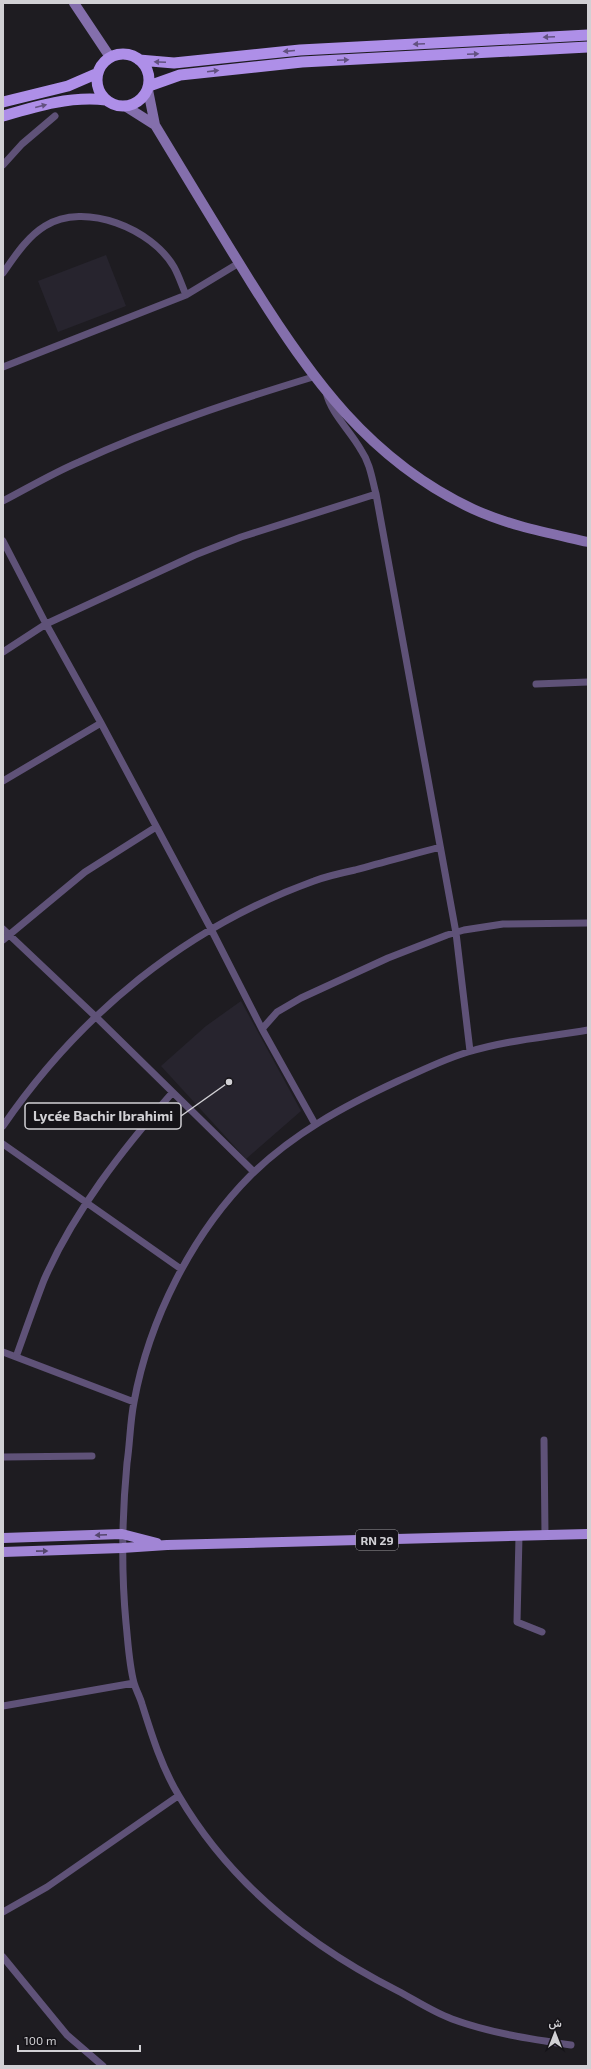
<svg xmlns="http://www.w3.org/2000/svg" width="591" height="2069" viewBox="0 0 591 2069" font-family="'Exo 2',Vazirmatn,sans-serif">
	<rect width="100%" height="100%" fill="#1e1c21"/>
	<path fill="#27242e" d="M106,255L126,306L58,332L38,281Z
		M241,1001L301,1111L246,1159L161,1066L206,1026Z"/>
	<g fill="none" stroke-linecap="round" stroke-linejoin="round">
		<path stroke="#5f5278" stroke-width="7" d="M3,165L22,144L55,116
			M3,273C15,256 27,237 45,226C85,201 152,229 174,267C179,276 182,286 186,295
			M3,367L186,295L239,263
			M326,392C331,414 350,430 361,450C370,463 372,479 376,494L456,933L470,1051
			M3,501C28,488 53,473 79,462C155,427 234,401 313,377
			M3,541L46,624L101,723L211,929L262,1029L315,1124
			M3,652L46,624L195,555L241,537L376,494
			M536,684L588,682
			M3,781L101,723
			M3,929L95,1016L254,1172
			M3,940L85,872L156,827
			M262,1029L277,1012L301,998L388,958L447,935L464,930L503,924L588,923
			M3,1126C80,1014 186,927 314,881C327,876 341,873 355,870C383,862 411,855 440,847
			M3,1144L181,1269
			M3,1352L134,1402
			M16,1357C25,1332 34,1306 44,1280C74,1211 123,1149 172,1093
			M544,1440L545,1534
			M3,1457L92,1456
			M519,1536L517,1622L542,1632
			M3,1706L134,1683
			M3,1912L47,1887L178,1796
			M3,1957L67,2035L103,2066
			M571,2045C530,2039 490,2033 452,2019C433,2012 415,2000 398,1991C309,1946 230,1883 179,1796C162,1768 152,1736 142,1704C140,1697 136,1690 134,1683C129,1664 128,1642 126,1623C121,1569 122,1516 127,1463C130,1443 130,1422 134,1402C149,1320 192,1234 251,1175C294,1133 344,1106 398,1081C421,1071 444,1059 468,1052C507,1040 548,1037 588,1030"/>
		<path stroke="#846fac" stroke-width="10" d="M74,3L110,57
			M148,90L155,125C187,178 219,231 252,284C310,377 370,461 473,509C510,526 549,533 588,542
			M125,106L155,125"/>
		<path stroke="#a185d5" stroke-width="10" d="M3,1538L122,1534L157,1543
			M3,1552L122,1548L167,1545L588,1534"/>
		<path stroke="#ae8fe8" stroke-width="11" d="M97 80a26 26 0 1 1 52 0a26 26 0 1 1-52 0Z
			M139,60L174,63L300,50L588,35
			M149,86L180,75L302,62L588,47
			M3,102L68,86L98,73
			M3,116C37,106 70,96 106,100"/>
	</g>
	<defs><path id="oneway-solid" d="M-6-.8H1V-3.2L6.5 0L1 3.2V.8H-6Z"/></defs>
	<g fill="#625180">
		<use href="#oneway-solid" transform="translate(549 37) rotate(177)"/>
		<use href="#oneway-solid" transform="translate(419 44) rotate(177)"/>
		<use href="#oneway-solid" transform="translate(289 51) rotate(175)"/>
		<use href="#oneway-solid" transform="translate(473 54) rotate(-3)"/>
		<use href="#oneway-solid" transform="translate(343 60) rotate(-2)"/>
		<use href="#oneway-solid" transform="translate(160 62) rotate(-177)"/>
		<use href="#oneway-solid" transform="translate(213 71) rotate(-7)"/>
		<use href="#oneway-solid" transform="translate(41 106) rotate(-14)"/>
	</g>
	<g fill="#54466d">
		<use href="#oneway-solid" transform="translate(101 1535) rotate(178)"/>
		<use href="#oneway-solid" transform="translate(42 1551) rotate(-1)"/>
	</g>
	<g text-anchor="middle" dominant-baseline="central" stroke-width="4" stroke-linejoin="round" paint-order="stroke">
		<rect fill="#151318" stroke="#99979c" stroke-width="1" x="356" y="1530" width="42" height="20" rx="3"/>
		<g font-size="12" font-weight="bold" fill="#d1d0d4">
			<text x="377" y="1540">RN 29</text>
		</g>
	</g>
	<path fill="none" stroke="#d1d0d4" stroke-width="1.5" d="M229 1082L181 1116"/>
	<circle fill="#d1d0d4" stroke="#151318" stroke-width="1.5" cx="229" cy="1082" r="4"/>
	<rect fill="#151318" stroke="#d1d0d4" stroke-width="1.5" x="25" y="1103" width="156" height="26" rx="4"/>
	<g font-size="14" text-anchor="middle" font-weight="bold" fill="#d1d0d4">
		<text x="103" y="1121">Lycée Bachir Ibrahimi</text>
	</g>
	<rect width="591" height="2069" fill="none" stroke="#d1d0d4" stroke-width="8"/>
	<g transform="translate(555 2033)" stroke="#151318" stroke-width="3" paint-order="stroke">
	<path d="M0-3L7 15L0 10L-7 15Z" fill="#d1d0d4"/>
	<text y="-6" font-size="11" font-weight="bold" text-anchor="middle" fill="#d1d0d4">ش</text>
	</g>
	<path d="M18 2045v6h122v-6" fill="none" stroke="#d1d0d4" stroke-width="2"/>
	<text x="24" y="2045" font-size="12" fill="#d1d0d4" stroke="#151318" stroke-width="3" paint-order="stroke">100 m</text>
</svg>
